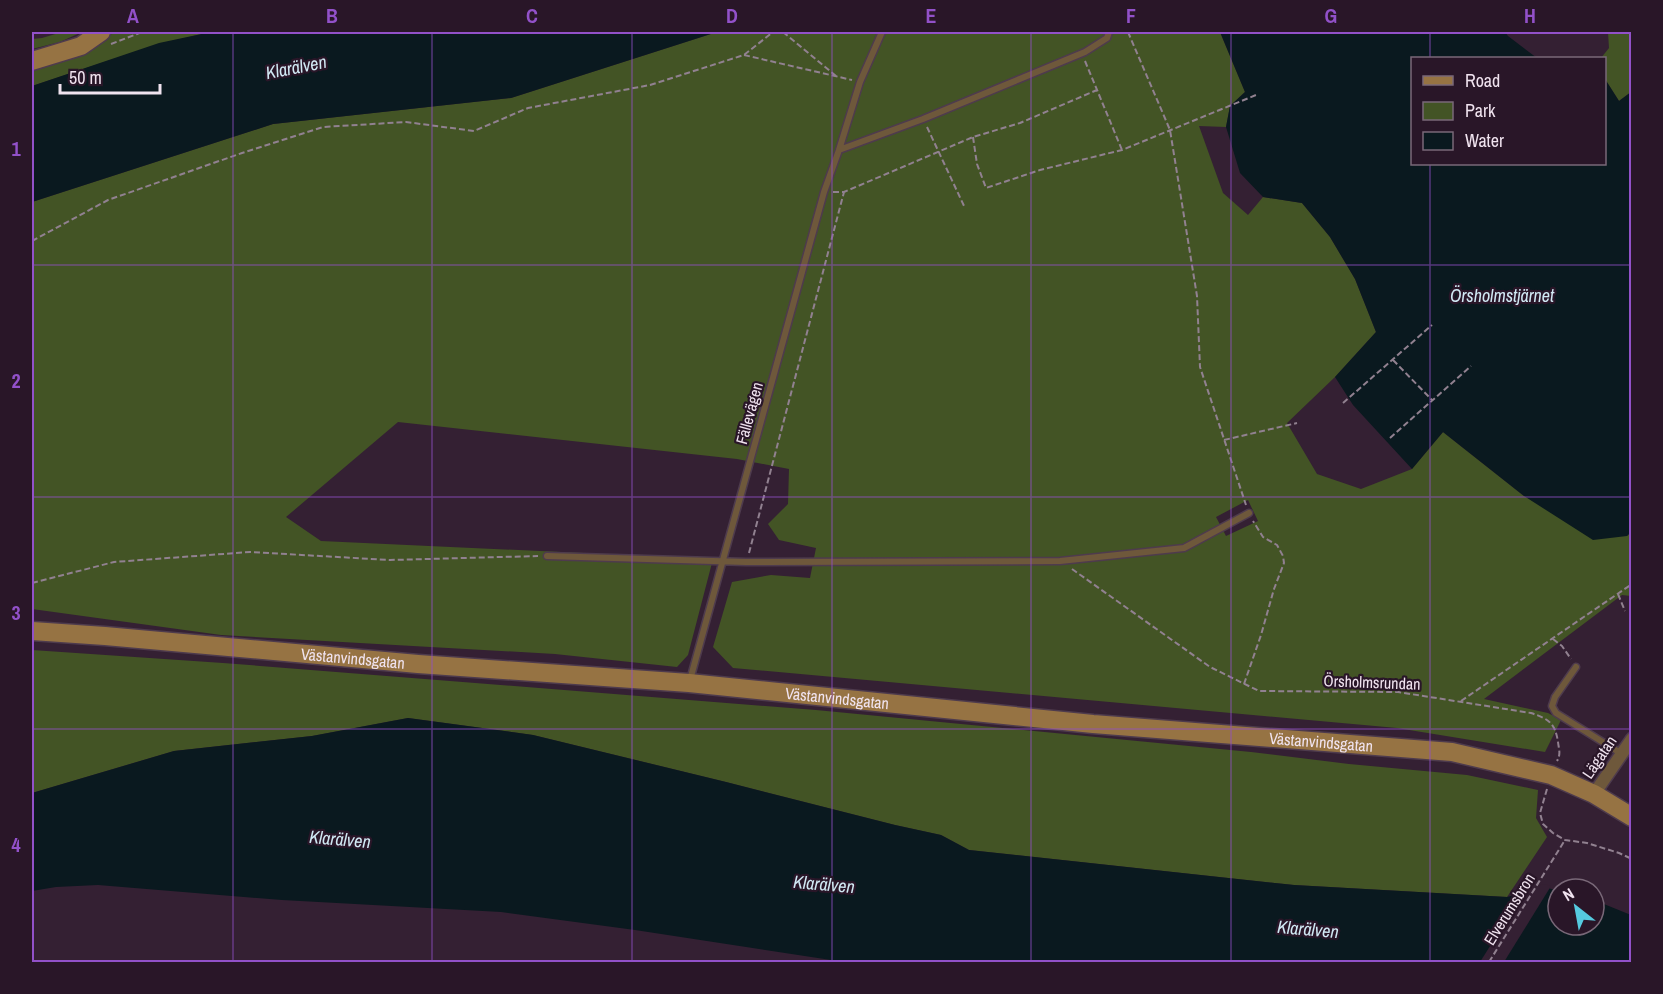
<svg xmlns="http://www.w3.org/2000/svg" width="1663" height="994" viewBox="0 0 1663 994" font-family="'Archivo Narrow',sans-serif">
	<rect width="100%" height="100%" fill="#342033"/>
	<path fill="#435425" fill-rule="evenodd" d="M62,32H82L60,42L32,49V39L42,38Z
		M115,32H211L159,44L32,86V71L73,56Z
		M717,32H1220L1245,92L1230,106L1226,127L1199,126L1223,193L1248,215L1263,197L1302,203L1330,237L1355,279L1376,332L1335,377L1287,423L1317,474L1361,489L1412,469L1443,432L1524,496L1627,536L1631,531V596L1622,595L1484,699L1548,713L1561,720L1545,752L1397,728L733,668L713,647L732,582L771,575L810,578L816,548L779,540L768,524L788,504L789,469L737,459L398,422L286,517L321,541L713,559L688,655L677,667L555,654L221,635L32,609V202L273,124L511,98ZM1248,500L1258,521L1226,536L1216,517Z
		M1608,32H1631V92L1619,101L1605,79L1604,58H1601L1609,48Z
		M32,650L223,663L816,710L1251,752L1349,764L1467,775L1538,790L1536,818L1547,837L1507,897L1294,885L969,850L941,835L895,825L726,782L533,735L408,718L312,736L174,751L32,793Z"/>
	<path fill="#0a191f" d="M211,32H717L511,98L273,124L32,202V86L159,43Z
		M1220,32H1505L1508,36L1537,58H1412V164H1604L1605,79L1619,101L1631,92L1632,531L1627,536L1593,540L1524,496L1443,432L1412,469L1353,405L1335,377L1376,332L1355,279L1330,237L1302,203L1263,197L1240,173L1226,127L1230,106L1245,92Z
		M408,718L533,735L726,782L895,825L941,835L969,850L1294,885L1507,897L1545,887L1558,891V925H1594V900L1631,915L1632,962H844L635,930L501,912L282,900L98,885L56,887L32,891V793L174,751L312,736Z"/>
	<path fill="#342033" d="M1544,884L1551,886L1504,962H1480L1526,889Z"/>
	<g fill="none" stroke-linecap="round" stroke-linejoin="round">
		<g stroke="#4e3b4d" stroke-width="9">
			<path id="lane" d="M839,150L923,119L1085,52L1107,38L1109,32
				M547,556L746,562L1060,561L1184,548L1249,513
				M1576,667L1555,697L1552,706L1556,713L1622,754
				M690,680L824,192L839,150L860,82L882,32"/>
		</g>
		<g stroke="#4e3b4d" stroke-width="15">
			<path id="street" d="M1594,794L1632,739"/>
		</g>
		<g stroke="#4e3b4d" stroke-width="21">
			<g id="secondary">
				<path d="M32,61L81,46L101,32"/>
				<path id="s1" d="M32,631L105,636L418,664L689,683L1093,724L1452,752L1551,775L1594,794L1632,817"/>
			</g>
		</g>
		<path stroke="#918190" stroke-width="2" stroke-dasharray="6 3" stroke-linecap="butt" d="M783,32L836,76
			M1128,32L1170,130L1197,296L1200,367L1246,505
			M111,44L142,32
			M744,55L852,80
			M1085,61L1122,150
			M927,127L965,208
			M973,137L977,164L986,188L1040,170L1122,150L1256,95
			M833,192H844L973,137L1020,123L1097,90
			M32,241L108,200L242,153L323,127L406,122L474,131L528,108L650,85L744,55L773,32
			M1393,360L1432,400
			M1343,403L1432,325
			M1390,438L1471,366
			M1224,440L1297,423
			M749,553L844,192
			M1072,569L1210,667L1259,691L1398,692L1531,713C1549,719 1555,723 1558,742C1559,750 1561,754 1557,761
			M32,583L114,562L250,552L390,560L538,556
			M1618,594L1625,611
			M1553,639L1562,646L1571,659
			M1244,684L1261,635L1274,589L1284,563L1283,556L1277,545L1263,537L1253,521
			M1461,701L1632,584
			M1547,789L1540,813L1543,824L1553,833L1565,840L1587,843L1619,853L1632,859
			M1489,962L1565,840"/>
		<use href="#lane" stroke="#6e583b" stroke-width="6"/>
		<use href="#street" stroke="#6e583b" stroke-width="12"/>
		<use href="#secondary" stroke="#967343" stroke-width="18"/>
	</g>
	<path fill="none" stroke="#9251c9" stroke-width="1.5" stroke-opacity="0.55" d="M233,32V962M432,32V962M632,32V962M832,32V962M1031,32V962M1231,32V962M1430,32V58M1430,164V962M32,265H1632M32,497H1632M32,729H1632"/>
	<g text-anchor="middle" dominant-baseline="central" stroke-width="4.5" stroke-linejoin="round" paint-order="stroke">
		<g font-size="16" fill="#f0e3ef" stroke="#291628">
			<text transform="translate(749 413) rotate(-75)">Fällevägen</text>
			<text stroke="none"><textPath href="#s1" startOffset="322">Västanvindsgatan</textPath></text>
			<text transform="translate(1372 682) rotate(2)">Örsholmsrundan</text>
			<text stroke="none"><textPath href="#s1" startOffset="808">Västanvindsgatan</textPath></text>
			<text stroke="none"><textPath href="#s1" startOffset="1294">Västanvindsgatan</textPath></text>
			<text transform="translate(1599 757) rotate(-56)">Lägatan</text>
			<text transform="translate(1509 909) rotate(-58)">Elverumsbron</text>
		</g>
		<g font-size="18" font-style="italic" fill="#d1e9f4" stroke="#291628">
			<text transform="translate(296 67) rotate(-11)">Klarälven</text>
			<text x="1502" y="295">Örsholmstjärnet</text>
			<text transform="translate(340 839) rotate(5)">Klarälven</text>
			<text transform="translate(824 884) rotate(5)">Klarälven</text>
			<text transform="translate(1308 929) rotate(5)">Klarälven</text>
		</g>
	</g>
	<rect width="1663" height="994" fill="none" stroke="#291628" stroke-width="66"/>
	<rect x="1411" y="57" width="195" height="108" fill="#291628" stroke="#796878" stroke-width="1.5"/>
	<rect x="1423" y="76" width="30" height="9" fill="#967343" stroke="#796878" stroke-width="1.5"/>
	<text x="1465" y="87" font-size="18" fill="#f0e3ef">Road</text>
	<rect x="1423" y="102" width="30" height="18" fill="#435425" stroke="#796878" stroke-width="1.5"/>
	<text x="1465" y="117" font-size="18" fill="#f0e3ef">Park</text>
	<rect x="1423" y="132" width="30" height="18" fill="#0a191f" stroke="#796878" stroke-width="1.5"/>
	<text x="1465" y="147" font-size="18" fill="#f0e3ef">Water</text>
	<g transform="translate(1576 907) rotate(329)"><circle r="28" fill="#291628" stroke="#796878" stroke-width="1.5"/>
	<path d="M0-4.5L10 22L0 15L-10 22Z" fill="#55cadf"/>
	<text y="-9" font-size="16" font-weight="bold" text-anchor="middle" fill="#f0e3ef">N</text>
	</g>
	<path d="M60 84v9h100v-9" fill="none" stroke="#f0e3ef" stroke-width="3"/>
	<text x="69" y="84" font-size="18" fill="#f0e3ef" stroke="#291628" stroke-width="4.5" paint-order="stroke">50 m</text>
	<rect x="33" y="33" width="1597" height="928" fill="none" stroke="#9251c9" stroke-width="2"/>
	<g font-size="20" text-anchor="middle" font-weight="bold" fill="#9251c9">
		<text x="133" y="23">A</text>
		<text x="332" y="23">B</text>
		<text x="532" y="23">C</text>
		<text x="732" y="23">D</text>
		<text x="931" y="23">E</text>
		<text x="1131" y="23">F</text>
		<text x="1331" y="23">G</text>
		<text x="1530" y="23">H</text>
		<text x="16" y="156">1</text>
		<text x="16" y="388">2</text>
		<text x="16" y="620">3</text>
		<text x="16" y="852">4</text>
	</g>
</svg>
